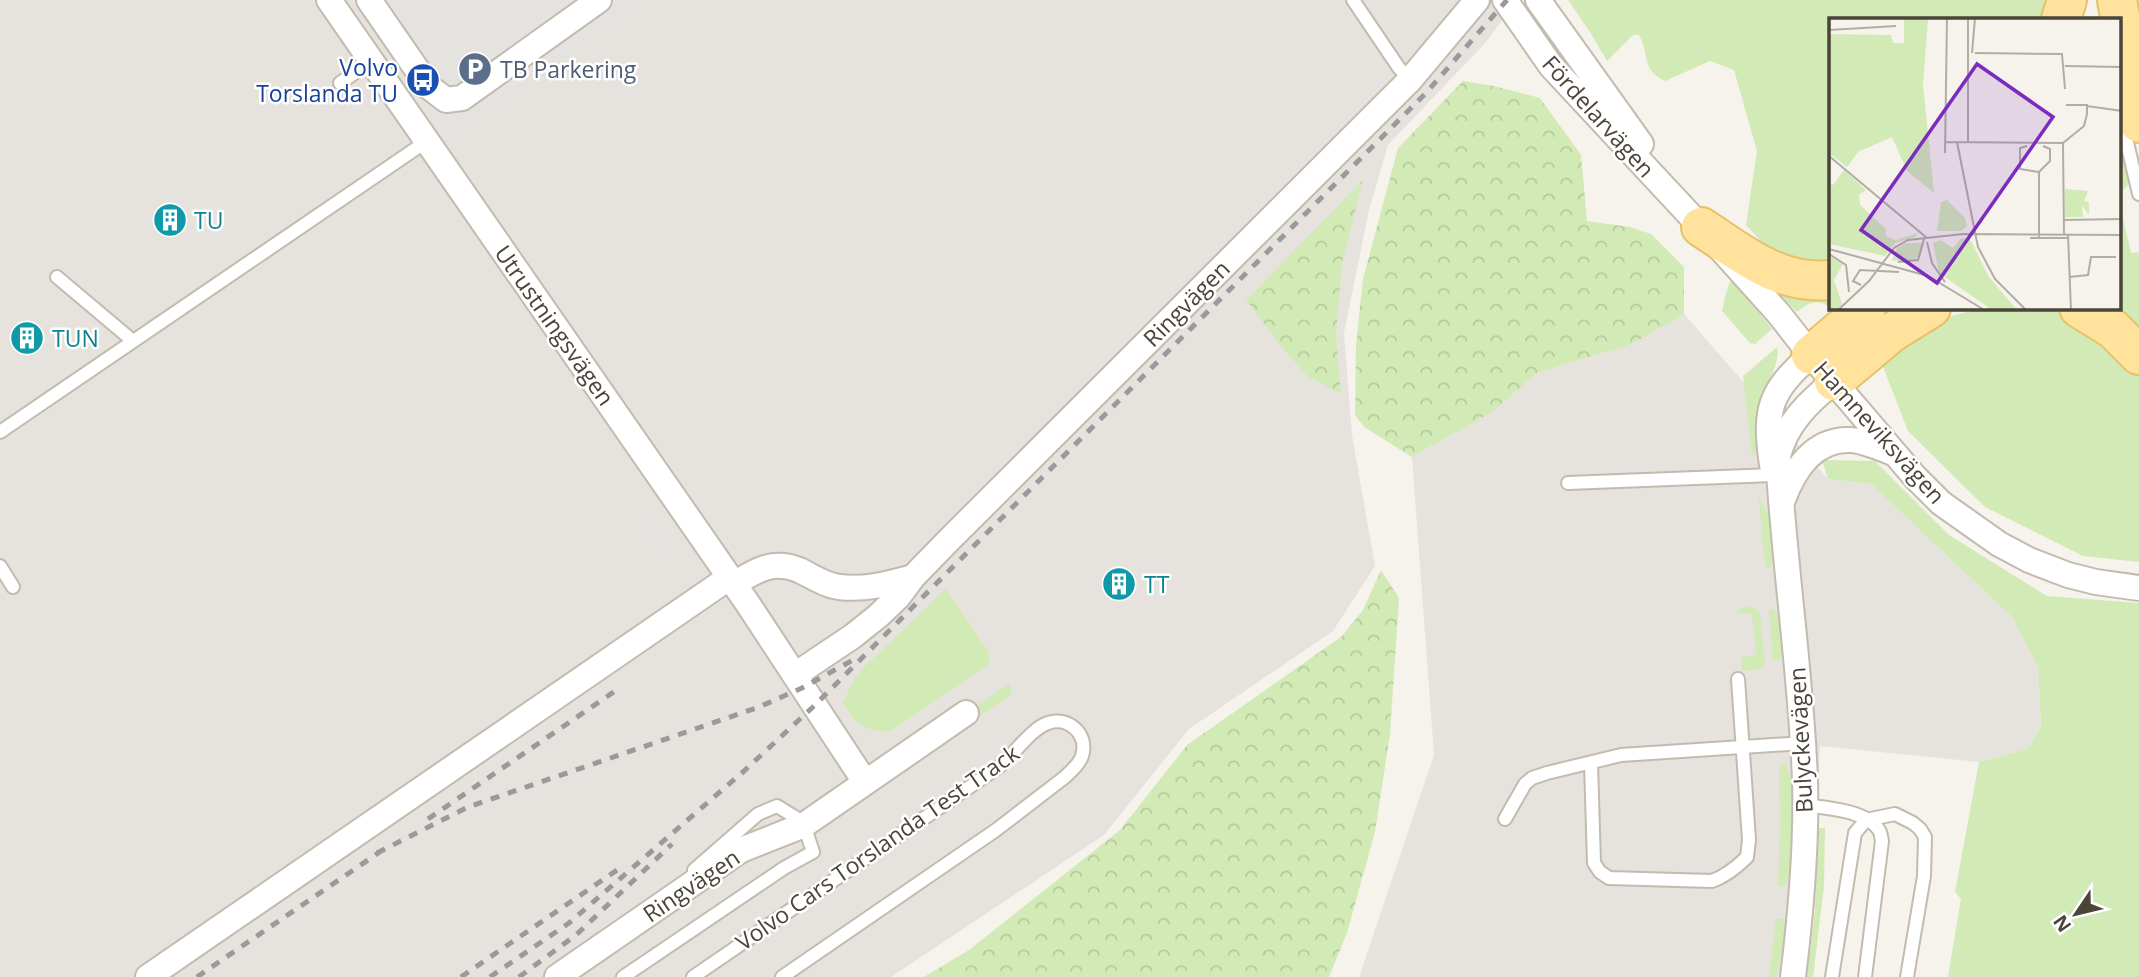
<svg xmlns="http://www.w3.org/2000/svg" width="2139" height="977" viewBox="0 0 2139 977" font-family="'Open Sans',sans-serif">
	<defs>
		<pattern id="forest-crowns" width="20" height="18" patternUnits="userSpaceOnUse" patternTransform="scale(1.75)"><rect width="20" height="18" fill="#d2eab5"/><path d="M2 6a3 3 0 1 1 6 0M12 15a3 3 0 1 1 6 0" fill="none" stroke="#b6ca9c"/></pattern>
	</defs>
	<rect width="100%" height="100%" fill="#f6f3ec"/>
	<path fill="#e6e2dd" d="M0,0H1517L1486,42L1388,145L1369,210L1344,333L1352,435L1375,566L1333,631L1189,729L1104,835L891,977H0Z
		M1684,314L1828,479L1871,484L2012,617L2038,667L2041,727L2027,749L1979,762L1820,746L1812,895L1801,977H1359L1434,755L1412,457L1492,412L1537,373L1632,344Z"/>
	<path fill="#d2eab5" d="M1568,0H2048L2044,19H1831V263H1781L1746,225L1757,151L1734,70L1710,61L1665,81C1639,69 1651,52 1638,34L1632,36L1607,61L1590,32Z
		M2120,141L2129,184L2123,190V218L2131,253L2138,252L2139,256V334L2107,308H2120Z
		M1732,279L1772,329L1755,344L1750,343L1722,311C1724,303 1727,285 1732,279Z
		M1771,285L1831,292V308C1817,298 1809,302 1797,312Z
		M1981,308L2050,309L2095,326L2139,373V562L2083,556L1985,507L1908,431L1882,364L1923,324Z
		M1777,347C1781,361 1768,378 1766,393C1763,410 1766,447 1752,456L1743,376Z
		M1822,460L1875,461L1949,535L2047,596L2139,603V977H1948L1961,899L1955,892L1979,762L2027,749L2041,727L2038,667L2012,617L1871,484L1828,479Z
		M1759,493L1762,505L1770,514L1774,557L1771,567L1767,570L1762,541Z
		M946,589L989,652V664L892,730C870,735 852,722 843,703L853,681L862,669Z
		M1752,606L1760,612L1765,663L1762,668L1745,671L1742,670L1741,657L1754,655L1756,652L1752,616L1751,613H1736L1739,609Z
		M1773,609C1781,616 1788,652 1779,660C1777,661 1775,661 1773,662L1769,610Z
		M1009,684L1012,691L1008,697L915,761L914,750Z
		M1783,763L1785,764L1791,779L1793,793L1794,830L1788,881L1782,887H1778L1780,824L1779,766Z
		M1818,828H1825L1824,886L1813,977H1807L1815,909Z
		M1776,919H1783L1786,924V931L1776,977H1769Z"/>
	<path fill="url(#forest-crowns)" d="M1463,81L1494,86L1540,98L1581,155L1587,221L1630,227L1651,234L1684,267V314L1632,344L1537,373L1492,412L1412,457L1364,427L1355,415L1356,344L1363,279L1398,148Z
		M1363,180L1342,263L1336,335L1341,393L1308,377L1286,352L1246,300Z
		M1381,570L1399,598L1390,734L1375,832L1347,933L1329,977H924L969,950L1120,830L1187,745L1341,637L1363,610Z"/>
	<path fill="#e5e3e0" d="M354,0H649L447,138Z
		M650,512L675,549L662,558L637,521Z"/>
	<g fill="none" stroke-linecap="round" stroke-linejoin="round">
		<g stroke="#c2bbae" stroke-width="16">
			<path id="lane" d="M1353,0L1399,68L1410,80
				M340,83L372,61
				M2122,121L2139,194
				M57,277L133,341
				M0,432L427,141
				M1568,483L1773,475
				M0,566L13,587
				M1591,763L1594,863L1600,872L1609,878L1712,881C1726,876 1736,868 1747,857L1749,840L1738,679
				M1805,805C1826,808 1866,810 1879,830C1881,833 1881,837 1882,841L1865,977
				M1505,819L1525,784L1532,778L1547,773L1621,755L1803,743
				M623,977L784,868L813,852L803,822L777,806L758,814L694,870
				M693,977L1000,766C1014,754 1032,728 1048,723C1068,716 1089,734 1082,756C1079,765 1071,771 1065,777L996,830L782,977
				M1832,977L1855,833L1866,820L1895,814L1913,823L1920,829L1925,837L1924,876L1907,977"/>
		</g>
		<g stroke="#c2bbae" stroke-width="28">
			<path id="street" d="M329,0L748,604L865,782
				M369,0L429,87L446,100L462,98L599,0
				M1505,0L1551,66L1701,227L1779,314L1811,355L1915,477L1941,503L1999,544L2029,560L2068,575L2096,582L2139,588
				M1538,0L1641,144
				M1772,465C1764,409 1769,392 1811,355
				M1782,502C1793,471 1813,438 1851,440C1865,441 1880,448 1893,453
				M734,584C755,571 773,559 799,570C812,576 824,585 839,587C865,590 888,584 913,577
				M795,675L853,636L878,616L898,597L913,577L947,542L1410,80L1477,0
				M148,977L730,577
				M557,977L741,850L804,825L966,713
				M1793,977C1801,912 1807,846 1805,780C1801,672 1784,565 1778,456C1786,423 1809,402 1834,381"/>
		</g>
		<g stroke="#e6c16a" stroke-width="42">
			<path id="primary" d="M2117,0L2139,123
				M2061,19L2067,0
				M1701,227C1743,254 1778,285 1831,280
				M2079,308L2113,329L2139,355
				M1811,355L1866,308
				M1834,381L1891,333L1931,308"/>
		</g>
		<use href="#lane" stroke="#fff" stroke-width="12"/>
		<use href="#street" stroke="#fff" stroke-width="24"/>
		<use href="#primary" stroke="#ffe39c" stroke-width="38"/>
		<path stroke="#9a9a9a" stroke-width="5" stroke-dasharray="9 9" stroke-linecap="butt" d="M428,819L618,689
			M377,853L468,807L759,707L802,688L853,660
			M197,977L384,849
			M461,977L620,868
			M490,977L569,923L744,771L815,705L1426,93L1507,0
			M519,977L576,935L672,844"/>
	</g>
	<defs>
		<g id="parking-disc" transform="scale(1.75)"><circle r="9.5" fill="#5c6f8a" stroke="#fff"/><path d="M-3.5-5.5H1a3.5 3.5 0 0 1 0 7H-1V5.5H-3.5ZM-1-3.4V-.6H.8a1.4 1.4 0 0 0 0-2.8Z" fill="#fff"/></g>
		<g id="bus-disc" transform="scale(1.75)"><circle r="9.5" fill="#1a4fb4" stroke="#fff"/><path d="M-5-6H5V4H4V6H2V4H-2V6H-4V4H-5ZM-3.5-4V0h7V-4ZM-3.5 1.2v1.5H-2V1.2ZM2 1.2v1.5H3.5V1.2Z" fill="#fff"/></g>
		<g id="building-disc" transform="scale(1.75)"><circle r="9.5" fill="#0f9aa8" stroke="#fff"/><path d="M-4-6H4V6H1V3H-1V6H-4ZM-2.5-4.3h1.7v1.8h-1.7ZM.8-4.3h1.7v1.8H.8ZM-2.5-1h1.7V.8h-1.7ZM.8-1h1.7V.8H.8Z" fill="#fff"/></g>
	</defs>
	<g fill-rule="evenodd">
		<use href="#parking-disc" x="475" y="69"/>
		<use href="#bus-disc" x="423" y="80"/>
		<use href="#building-disc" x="170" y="220"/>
		<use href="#building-disc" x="27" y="338"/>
		<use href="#building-disc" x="1119" y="584"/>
	</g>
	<g text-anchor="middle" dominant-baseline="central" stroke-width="5" stroke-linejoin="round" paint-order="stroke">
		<g font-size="23" fill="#164399" stroke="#fff" text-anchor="end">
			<text x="398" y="67">Volvo<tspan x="398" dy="26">Torslanda TU</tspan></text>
		</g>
		<g font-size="23" fill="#4e5e75" stroke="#fff" text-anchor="start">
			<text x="500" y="69">TB Parkering</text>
		</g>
		<g font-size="23" fill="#4b4439" stroke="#fff">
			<text transform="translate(1599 116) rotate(48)">Fördelarvägen</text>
			<text transform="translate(1186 303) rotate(-45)">Ringvägen</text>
			<text transform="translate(555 325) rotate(55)">Utrustningsvägen</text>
			<text transform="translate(1880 432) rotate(48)">Hamneviksvägen</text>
			<text transform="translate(1800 740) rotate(-93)">Bulyckevägen</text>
			<text transform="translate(877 847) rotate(-35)">Volvo Cars Torslanda Test Track</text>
			<text transform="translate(691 885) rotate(-34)">Ringvägen</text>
		</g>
		<g font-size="23" fill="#0d838f" stroke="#fff" text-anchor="start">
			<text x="194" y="220">TU</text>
			<text x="52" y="338">TUN</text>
			<text x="1144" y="584">TT</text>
		</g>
	</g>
	<g transform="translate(1829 18)">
		<rect width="292" height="292" fill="#f6f3ec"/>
		<path d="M15,152L37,172L30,177L31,187L57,211V218L67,222L89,215L86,219L66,225L56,238L0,226V165L4,167ZM236,171L259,173L255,183L260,184V197L253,187L254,199H236ZM132,220L141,221L160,259L188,292H163L110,255L104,225L112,222L124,230ZM77,225H93L92,238L76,245L63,242L68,230ZM0,238L14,246L5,262L13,286L8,292H0Z" fill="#d2eab5"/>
		<path d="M75,0H99L94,66L105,175L78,153L63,119L29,134L18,149L0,135V16L62,17L64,25H75ZM118,182L136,200L138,208L132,213H108L112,184Z" fill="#d2eab5"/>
		<path fill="none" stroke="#b2ada4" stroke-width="2" d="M139,0V125M0,12L67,8M143,35L146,0M146,35L233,36L236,71M236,48L293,49M258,88L293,93M116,124L234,125L255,108L258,96V87H237M128,124L149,229L166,261L198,293M234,125L235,216M198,128L191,130V151L210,154M116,135L118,0M0,138L98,220M235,202L293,201M239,216L242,293M201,220H240M210,220V154L221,143V131L214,128M98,224L103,245L116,264M0,231L99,258L157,293M0,236L17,247L20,274M69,244L89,242L95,221M240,259L259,257L262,239H287M32,267L24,263L31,252L70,254M8,293L40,263L65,230L79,222L134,216L293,217"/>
		<path fill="#7b2cbf" fill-opacity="0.15" stroke="#7b2cbf" stroke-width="3.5" d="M148,46L224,99L108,265L32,212Z"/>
		<rect width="292" height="292" fill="none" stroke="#4b4439" stroke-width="3.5"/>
	</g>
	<g transform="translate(2076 914) rotate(235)" stroke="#ffffff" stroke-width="5" paint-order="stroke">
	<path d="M0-5L12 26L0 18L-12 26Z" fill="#4b4439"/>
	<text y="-10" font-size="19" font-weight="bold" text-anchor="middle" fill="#4b4439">N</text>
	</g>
</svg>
